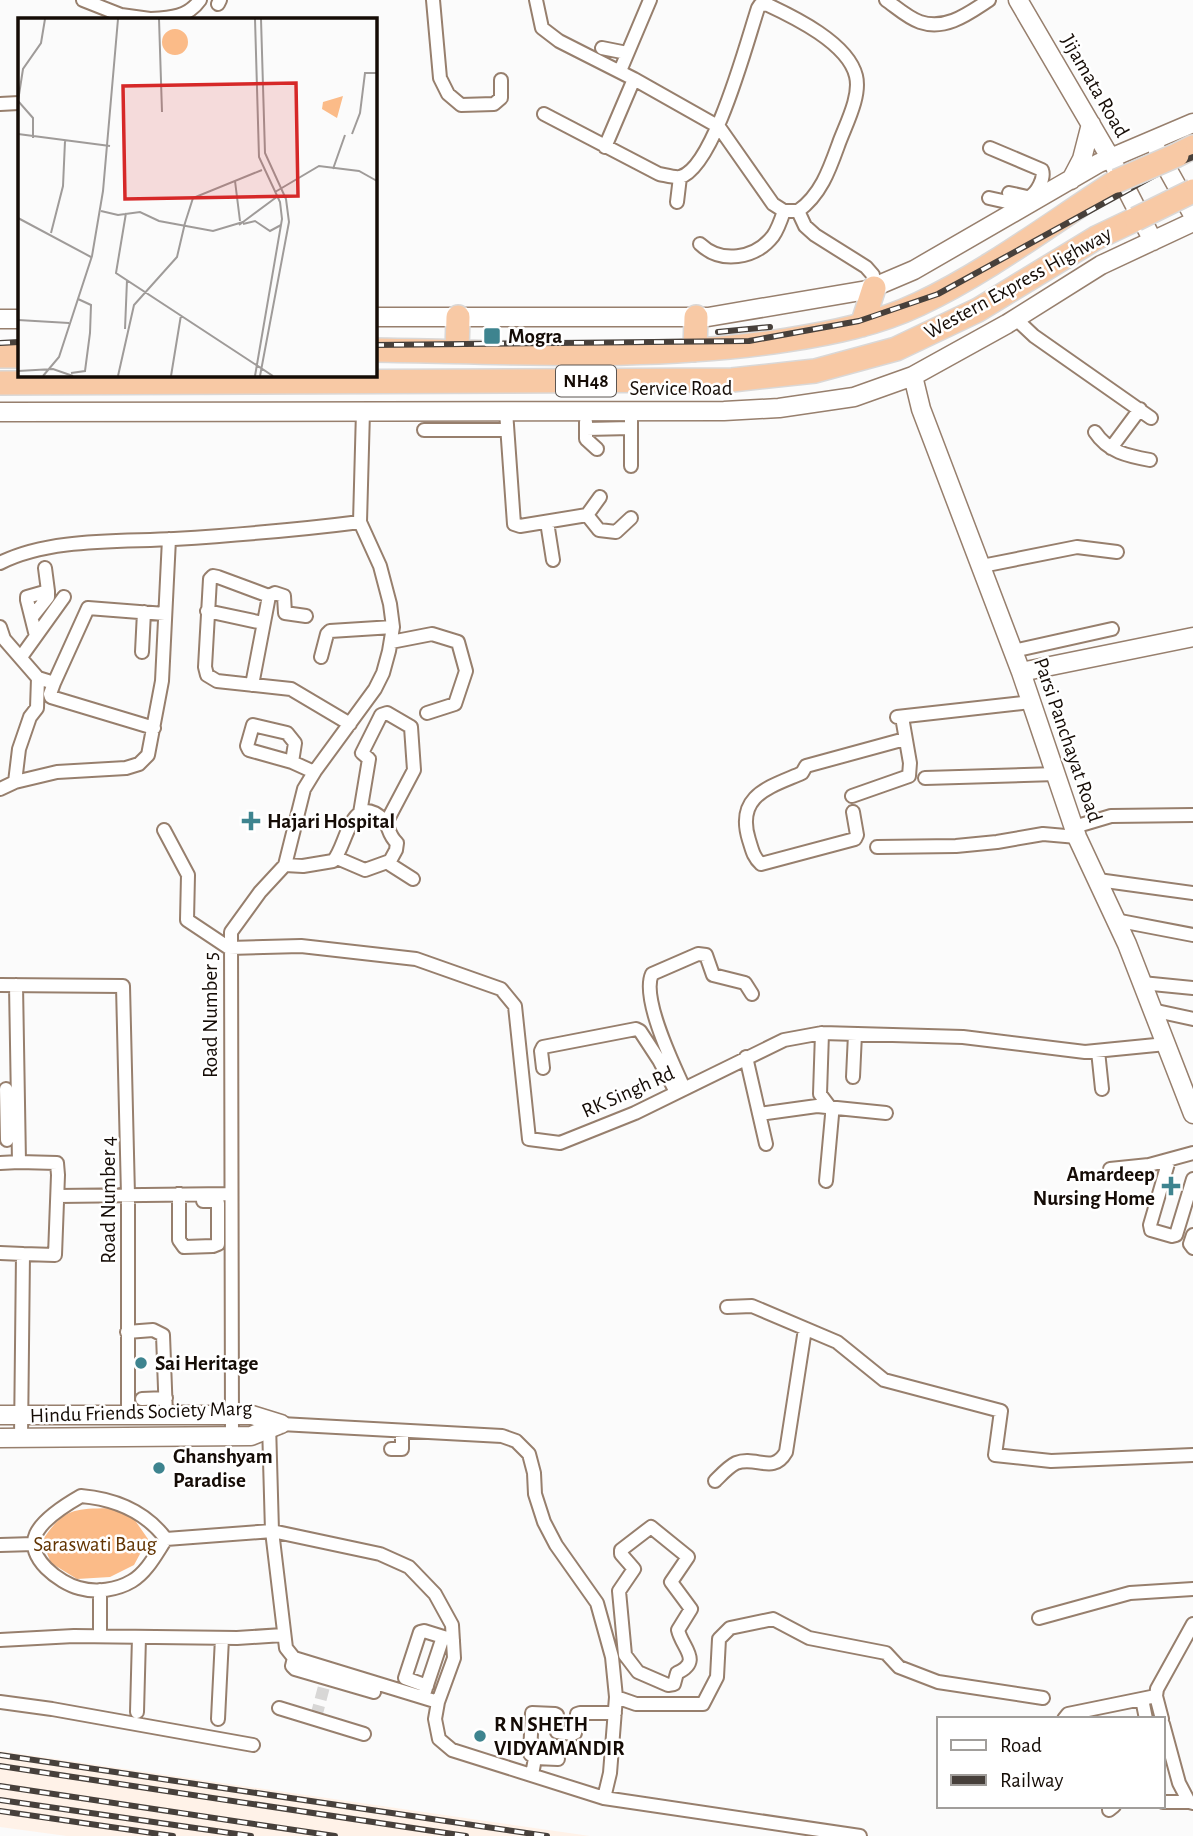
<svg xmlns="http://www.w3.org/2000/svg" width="1193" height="1836" viewBox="0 0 1193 1836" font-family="'Alegreya Sans',sans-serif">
	<rect width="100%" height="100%" fill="#fbfbfb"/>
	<path fill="#fff2e8" d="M0,1751L590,1836H67L0,1827Z"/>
	<path fill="#fbbb88" d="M113,1508L132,1516L148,1539L134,1565L110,1577L77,1579L51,1563L42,1541C64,1507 75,1509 113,1508Z"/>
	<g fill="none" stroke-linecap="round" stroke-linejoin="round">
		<path stroke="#d8d7d6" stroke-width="12" stroke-dasharray="12 6" stroke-linecap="butt" d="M316,1717L326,1679"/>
		<g stroke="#977f6d" stroke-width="16">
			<path id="street" d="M83,0L121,15L150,19
				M433,0L440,78L448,94L461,105L494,104L501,98V80
				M536,0L542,28L559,41L634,79L719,127L773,204L784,211H798
				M886,0C896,7 908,18 920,22C946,31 969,13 989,0
				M218,4L220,0
				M151,19C171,18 188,17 200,0
				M602,48L627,53
				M620,71L650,0
				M0,104L19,103
				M544,114L659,174C665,175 675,178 680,177C714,168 747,41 758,8L760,5L766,4C794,17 848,43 856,76C861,96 846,124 839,143C830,168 821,195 798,211
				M605,147L634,79
				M990,148L1042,170C1045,178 1037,193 1029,197
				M1009,193L1036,199
				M989,198L1025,206
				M677,202L680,177
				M798,211L805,226L815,235L866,267L873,275L874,288
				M700,244C721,264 755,259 773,236C778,229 781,220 784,211
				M1016,319L1034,336L1151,418
				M506,411L514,524L520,526L587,515L599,530L616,532L631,518
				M586,422V439L597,449
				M586,429L631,428
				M424,430H505
				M1095,432C1108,452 1128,456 1150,460
				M1111,448L1140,409
				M631,466V411
				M587,515L600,497
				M547,522L553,560
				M0,563C49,538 119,542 174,539C236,535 298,530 360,522
				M982,566L1077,547L1117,552
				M45,568L48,591
				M269,596L218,577L213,576L210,579L205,667L207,675L217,681L291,689L350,724
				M207,611L263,623
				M32,617L48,597V591L27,597V600L36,636
				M0,627L4,639L38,678L37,708L30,717L19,749L15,782L0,789
				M391,642L432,634L458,642L466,671L455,704L427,713
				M1013,651L1112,629
				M142,652L144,612
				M21,657L64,597
				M321,657L327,634L330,631L393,627
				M38,678L54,683L88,608L165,614
				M54,683L50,694L51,697L154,728
				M252,685L269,596L275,593L284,596L285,613L306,616
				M897,717L1031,702
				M292,762L249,750L247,746L253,725L287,733L295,743L292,762L314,772
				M925,778L1056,774
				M15,782L57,772L126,768L139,764L148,755L162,681L169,539
				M852,796L909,776L910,763L902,717
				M853,812L857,835L855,839L761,864C753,857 752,849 749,840C735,795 770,787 802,773L806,766L905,739
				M360,813L369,759L362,753L381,715L387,713L411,727L414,770L386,823
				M1074,827L1111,816L1193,815
				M164,830L188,875L187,920L229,948L301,946L416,959L501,989L515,1006L529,1139L560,1143L635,1113L784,1040L822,1033L963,1037L1085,1052L1166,1044
				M877,847L956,846L997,842L1043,834L1077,837
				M337,858L365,870L390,861
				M285,865L303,866L333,861C347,847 350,789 384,820C389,826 388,835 397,843L396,850L390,861L391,865L413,879
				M1098,880L1193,893
				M1115,920L1193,935
				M1142,983L1193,988
				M0,985L123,986L128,1195V1415
				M1152,1010L1193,1019
				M822,1033L820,1094L832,1110V1115L826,1181
				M1098,1051L1102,1089
				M746,1057L766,1144
				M543,1068L541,1051L543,1047L636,1029L640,1031L659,1060L676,1092
				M853,1077L855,1034
				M684,1088C673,1064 641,998 652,974L698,954L706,955L713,975L745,983L752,994
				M6,1089L7,1140
				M759,1114L817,1106L886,1113
				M1169,1160L1150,1225L1151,1230L1172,1236L1176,1235L1193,1179
				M19,1162L57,1163L58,1175L55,1255L23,1254
				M0,1163L19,1162L16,985
				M1110,1169L1149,1165L1193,1153
				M179,1194V1240L184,1247L213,1246L218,1244V1203L216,1201H203
				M58,1196L230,1194
				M1193,1235L1190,1244L1193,1248
				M0,1253L23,1254L21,1438
				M727,1307L752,1306L837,1342L884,1380L1001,1411L995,1455L1051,1461L1193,1455
				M127,1332L153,1330L163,1335L166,1415
				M142,1399L166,1398
				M269,1424L272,1531L286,1648L294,1658L438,1702
				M281,1424L502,1436L516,1441L529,1454L534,1473L535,1494L544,1522L556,1545L597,1603L612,1657L616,1697L610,1773L604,1798
				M232,1435L231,932L260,892L285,865L304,789L315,771L375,689L383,673L389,651L393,627L390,604L380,566L360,522L363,411
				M391,1449H402V1431
				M715,1481C721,1475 728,1467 736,1463C756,1455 773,1475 786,1452L805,1329
				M81,1496C115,1499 145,1511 166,1539C156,1554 147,1572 132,1581C117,1590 96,1593 79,1588C60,1583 25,1558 36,1534C43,1519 67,1504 81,1496Z
				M651,1527L688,1557L671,1582L691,1609L678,1630C682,1648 703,1661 677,1673L674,1684L668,1685L638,1672L625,1655L619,1591L634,1569L621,1554V1550Z
				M166,1539L272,1531L380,1554L409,1567L435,1594L452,1625L454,1658L438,1702L435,1719L439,1739L452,1750L604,1798L860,1836
				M0,1545L34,1544
				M100,1590V1636
				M1039,1618L1130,1593L1193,1589
				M0,1640L74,1636L237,1638L283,1635
				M294,1658L292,1666L295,1669L374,1692
				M427,1686L405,1678L420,1632L424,1631L453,1640
				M424,1694L443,1637
				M616,1697L636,1704H703L717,1677L719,1639L730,1628L773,1619L809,1638L886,1653L899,1667L938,1682L1043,1698
				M1142,1699L1146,1719
				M0,1702L52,1709L253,1745
				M279,1708L364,1734
				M137,1712L139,1637
				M218,1719L222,1638
				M1064,1719L1068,1714L1156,1696
				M1162,1719L1156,1696L1157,1689L1193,1624
				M1163,1724L1179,1783L1189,1802L1193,1803
				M535,1758L558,1759
				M532,1775L535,1758L530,1754L532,1713L555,1714L557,1715V1732L573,1734L575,1733L577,1714L580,1713H615
				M1163,1802H1189
				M1109,1810L1114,1806"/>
		</g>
		<g stroke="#977f6d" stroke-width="21">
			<path id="secondary" d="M1018,0L1111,159L1153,241
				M1158,152L1193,215
				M1071,180L1082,159L1091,124
				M374,317H708L867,290L914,270L1099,163L1193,123
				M0,319H19
				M913,376L921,409L1021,672L1077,837L1127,944L1193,1114
				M0,412L724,411L779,408L854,397L913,376L1007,324L1101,265L1193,222
				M1021,672L1193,637
				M0,1415H252L281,1424
				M0,1438L251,1436L281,1424"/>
		</g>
		<g stroke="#dad8d7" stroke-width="26">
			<path id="highway" d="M1177,155L1193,147
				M862,325L874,288
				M374,350C511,352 651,361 787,340C832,333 877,324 919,304C987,272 1053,222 1117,181
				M695,350L696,317
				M457,351L458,317
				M0,356H19
				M0,383L732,380L815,371L896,349L978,310L1096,238L1136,219"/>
		</g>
		<use href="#street" stroke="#fff" stroke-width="12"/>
		<use href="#secondary" stroke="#fff" stroke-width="18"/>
		<use href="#highway" stroke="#f8c9a5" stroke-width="23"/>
		<g stroke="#47403b" stroke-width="6">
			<path id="rail" d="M718,332L770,327
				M0,343L19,342
				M374,345L749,341L859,321L938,294L1175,164L1193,157
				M0,1755L547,1836
				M0,1766L466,1836
				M0,1786L335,1836
				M0,1800L251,1836
				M0,1811L173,1836"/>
		</g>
		<use href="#rail" stroke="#fff" stroke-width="3.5" stroke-dasharray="10" stroke-linecap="butt"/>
		<g stroke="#dad8d7" stroke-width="26" stroke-linecap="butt">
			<path id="highway-bridge" d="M1117,181L1177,155
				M1136,219L1193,191"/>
		</g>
		<use href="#highway-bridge" stroke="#f8c9a5" stroke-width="23"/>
	</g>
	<g fill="#3e848f" stroke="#fff" stroke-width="2.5">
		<rect x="483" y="327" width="18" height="18" rx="3.5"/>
		<path d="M247.5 810.5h7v7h7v7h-7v7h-7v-7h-7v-7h7z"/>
		<path d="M1167.5 1175.5h7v7h7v7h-7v7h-7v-7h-7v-7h7z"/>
		<circle cx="141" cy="1363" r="7"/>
		<circle cx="159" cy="1468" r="7"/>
		<circle cx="480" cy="1736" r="7"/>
	</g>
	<g text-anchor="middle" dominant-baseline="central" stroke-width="5" stroke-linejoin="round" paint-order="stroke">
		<rect fill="#fff" stroke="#5b5551" stroke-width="2" x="556" y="365.5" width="60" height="31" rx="5"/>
		<g font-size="19" font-weight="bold" fill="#150c06">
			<text x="586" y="381">NH48</text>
		</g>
		<g font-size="21" fill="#150c06" stroke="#fff">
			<text transform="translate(1095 86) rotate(60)">Jijamata Road</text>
			<text transform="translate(1018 283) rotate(-29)">Western Express Highway</text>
			<text x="681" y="388">Service Road</text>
			<text transform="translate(1068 740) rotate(71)">Parsi Panchayat Road</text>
			<text transform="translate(210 1015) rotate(-90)">Road Number 5</text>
			<text transform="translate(628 1092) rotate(-24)">RK Singh Rd</text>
			<text transform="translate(108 1200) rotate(-90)">Road Number 4</text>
			<text transform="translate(141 1412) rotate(-2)">Hindu Friends Society Marg</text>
		</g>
		<g font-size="21" font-weight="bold" fill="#150c06" stroke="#fff" text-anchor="start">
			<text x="508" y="336">Mogra</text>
			<text x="267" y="821">Hajari Hospital</text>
			<text x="1155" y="1174" text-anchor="end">Amardeep<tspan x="1155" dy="24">Nursing Home</tspan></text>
			<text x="155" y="1363">Sai Heritage</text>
			<text x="173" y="1456">Ghanshyam<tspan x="173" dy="24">Paradise</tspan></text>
			<text x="494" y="1724">R N SHETH<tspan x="494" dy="24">VIDYAMANDIR</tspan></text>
		</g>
		<g font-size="21" fill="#613301" stroke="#fff">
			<text x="95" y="1544">Saraswati Baug</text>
		</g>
	</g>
	<g transform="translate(18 18)">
		<rect width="359" height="359" fill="#fbfbfb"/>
		<path d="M144 24a13 13 0 1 1 26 0a13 13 0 1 1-26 0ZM325,78L319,100L304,91L305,84Z" fill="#fbbb88"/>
		<path fill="none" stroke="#9f9b99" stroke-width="2" d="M141,1L144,94M237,1L241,139L262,184L264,201L237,358M0,116L92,128M334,116L342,95L347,55H359M15,120V100L0,83L5,51L23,25L27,1M315,151L327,117M217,163L222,203M257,174L301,148L341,153L359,163M83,193L100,197L122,194L141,203L195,213L225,204L221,207M108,195L98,255L255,358M0,200L73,239M225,204L260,178M167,205L175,180L244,152M225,206L237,203L252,213L263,207M33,215L45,168L47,123M0,302L51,305M107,311L109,262M0,353L35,351L55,358M53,355L67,353L72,315L73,287L60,281M25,358L41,339L74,238L85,173L100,1M100,358L116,287L159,239L167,205M153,358L163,297M242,358L271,204L268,181L247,135L243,1"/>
		<path fill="#d62828" fill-opacity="0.15" stroke="#d62828" stroke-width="3.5" d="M278,65L280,178L107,181L105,68Z"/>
		<rect width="359" height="359" fill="none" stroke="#150c06" stroke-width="3.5"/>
	</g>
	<rect x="937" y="1717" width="228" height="91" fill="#ffffff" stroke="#a19e9b" stroke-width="2"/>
	<rect x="951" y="1740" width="35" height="10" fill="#ffffff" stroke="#a19e9b" stroke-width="2"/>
	<text x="1000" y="1752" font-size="21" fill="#150c06">Road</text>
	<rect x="951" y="1775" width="35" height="10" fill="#47403b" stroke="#a19e9b" stroke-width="2"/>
	<text x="1000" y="1787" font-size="21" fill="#150c06">Railway</text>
</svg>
